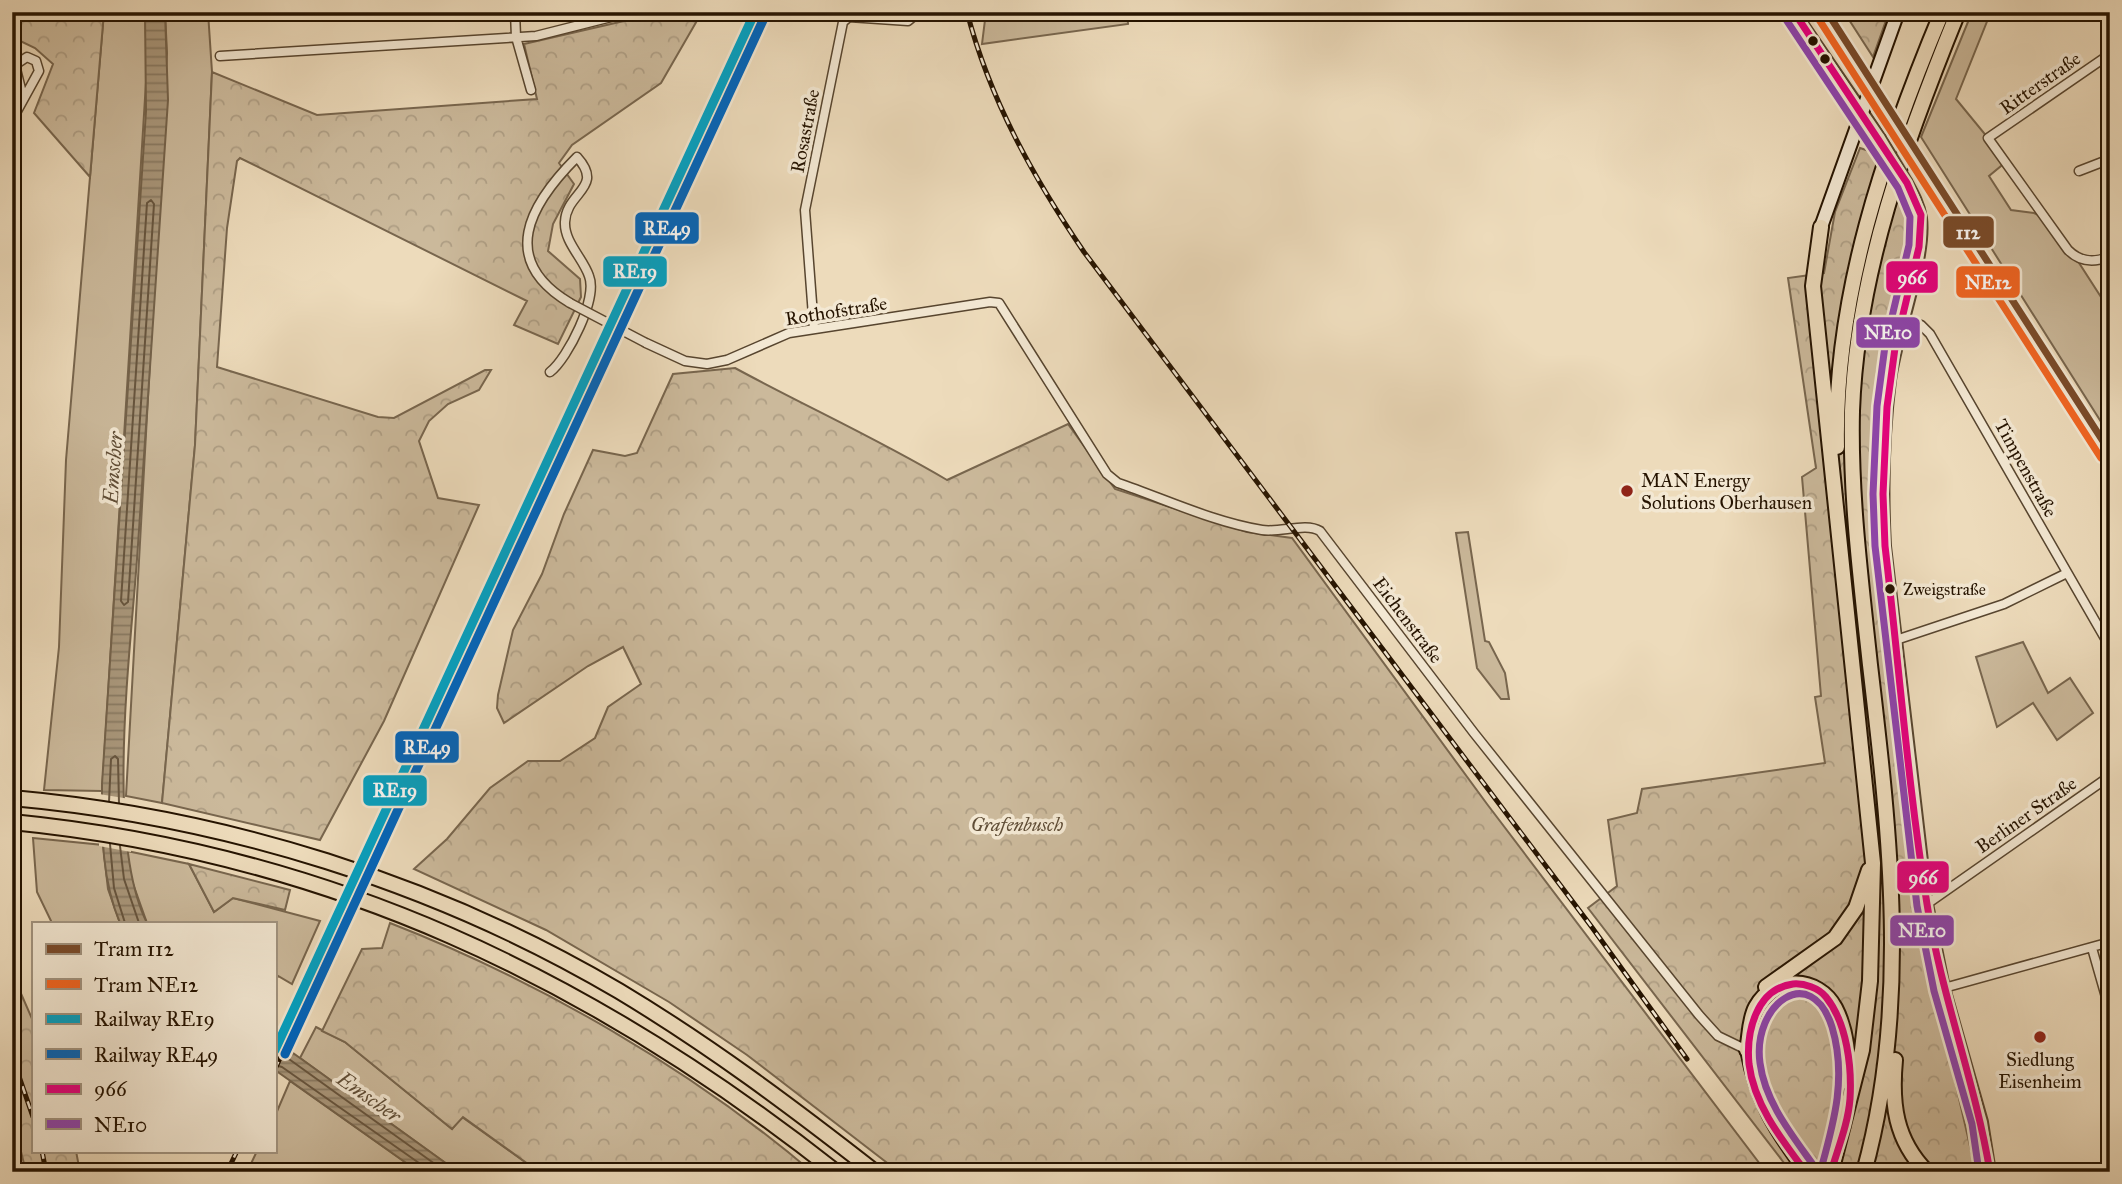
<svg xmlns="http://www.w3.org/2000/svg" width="2122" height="1184" viewBox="0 0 2122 1184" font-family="'IM FELL Great Primer',serif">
	<defs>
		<pattern id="forest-crowns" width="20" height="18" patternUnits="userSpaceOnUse" patternTransform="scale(1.75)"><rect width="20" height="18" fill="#cbb99b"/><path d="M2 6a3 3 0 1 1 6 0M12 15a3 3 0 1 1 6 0" fill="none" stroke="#ae9e84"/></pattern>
		<pattern id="water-rules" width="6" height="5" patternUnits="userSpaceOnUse" patternTransform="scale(1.75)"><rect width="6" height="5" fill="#a9977b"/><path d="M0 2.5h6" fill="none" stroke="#897a62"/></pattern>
	</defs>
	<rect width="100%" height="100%" fill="#eddbbb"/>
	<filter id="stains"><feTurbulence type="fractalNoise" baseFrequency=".00286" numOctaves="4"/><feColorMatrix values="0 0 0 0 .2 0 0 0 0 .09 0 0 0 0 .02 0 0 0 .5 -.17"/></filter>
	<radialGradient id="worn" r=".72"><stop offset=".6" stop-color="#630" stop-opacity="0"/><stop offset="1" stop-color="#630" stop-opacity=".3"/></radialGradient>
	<path fill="#cbb99b" stroke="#78664e" stroke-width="2" d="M104,12H145L147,66L102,791L44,790L59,647L66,460Z
		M165,12H208L212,72L195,445L162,803L126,796L167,53Z
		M986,12H1127L1128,24L982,44Z
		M1972,12H1989L1988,19L1956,99L2007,161L1989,176L2011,210L2034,213L2052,221L2110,311V436L1921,137Z
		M1468,532L1485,641L1489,642L1505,673L1509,699H1501L1477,668L1456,533Z
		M2023,642L2048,693L2070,678L2093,713L2057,740L2033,703L1997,727L1976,657Z
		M33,838L103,845L108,889L120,923H52L37,892Z
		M127,851L189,864L214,912L233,898L320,921L292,984L278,976L275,982V923H147L131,878Z
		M316,1027L345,1042L452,1129L462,1117L539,1172H458L300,1058Z
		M290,1081L419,1172H247L257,1151H275V1116Z"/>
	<path fill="url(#forest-crowns)" stroke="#78664e" stroke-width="2" d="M12,12H104L90,177L34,113L53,64L35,48L12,37Z
		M663,12H702L661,83L572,145L559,163L574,184L553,224L548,251L580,279L581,297L558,344L514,325L527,301L240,158L237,161L227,228L217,367L378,417L394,418L485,370H491L479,390L448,404L429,421L419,441L438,498L479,505L384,721L320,840L162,803L195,445L212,72L317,115L537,99L524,44Z
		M1844,12H1889L1873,57Z
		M1860,148L1869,151L1878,159L1906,205L1907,245L1874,434V535L1924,947L1976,1172H1791L1588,908L1617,886L1608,820L1637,813L1642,789L1825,763L1815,697L1821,696L1802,477L1816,468L1788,278L1824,273L1835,212Z
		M735,368C805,406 878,439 947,480L1068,424L1115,489L1247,532L1292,538L1487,804L1766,1172H899L747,1055L669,1002L546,930L414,869L447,839L490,788L528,761H560L595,738L608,707L641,684L623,647L588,666L504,723L497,708L498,695L513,630L542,574L564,514L593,450L625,456L637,453L673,374Z
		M189,864L290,890L285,910L233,898L214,912Z
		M390,923C539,981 691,1069 812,1172H539L463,1117L452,1129L345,1042L322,1031L362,949L382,948Z
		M12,973L33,1021V1151H76L80,1172H26L12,1115Z"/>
	<path fill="url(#water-rules)" stroke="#74624a" stroke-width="2" d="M145,12H165L168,100C158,249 148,397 138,545C132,643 104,837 147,923H120C101,878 102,832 102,784L146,111Z
		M275,1040L458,1172H419L275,1070Z"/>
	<path fill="#eddbbb" d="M99,794L130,799L131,852L99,846Z"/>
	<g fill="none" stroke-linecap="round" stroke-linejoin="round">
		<path stroke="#67553e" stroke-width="2" d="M151,200L154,204L128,602L124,605L121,601L147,203Z
			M109,802L111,759L115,756L118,759L119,803
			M110,844L114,888L125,923
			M120,846L124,879L139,923
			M275,1049L446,1172
			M275,1065L282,1067L419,1163L422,1172"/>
		<g stroke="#57452f" stroke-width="11">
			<path id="minor" d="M515,12L516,37L531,90
				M220,56L536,36L631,12
				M12,115L17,111L39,71L36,61L27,57L15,65L23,97
				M2079,171L2110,159
				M2108,257C2093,263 2080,262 2068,250L1988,138L2110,54
				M1902,319L1921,325L1930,334L2110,647
				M814,329L805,210L843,22L849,17L908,21L919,12
				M646,343L685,361L707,364L727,360L789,333L990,302L999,303L1107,474L1118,483C1165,499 1213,522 1262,530C1280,533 1306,522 1320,531L1474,733L1699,1015L1718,1036L1747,1050
				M550,372C568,358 598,298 589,276C583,258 564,242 565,222C566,192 605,188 577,157C529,205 498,260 570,303
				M1896,640L2004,604L2067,573
				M1927,904L2110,776
				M2092,948L2110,1011
				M1944,988L2110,942"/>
		</g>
		<g stroke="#57452f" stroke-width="14">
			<path id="tertiary" d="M1794,12L1880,138
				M1907,183C1913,194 1919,205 1921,218C1926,259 1896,334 1890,380C1883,436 1882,490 1885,546L1927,904L1944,988L1982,1122L1990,1172"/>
		</g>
		<g stroke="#251300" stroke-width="16">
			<path id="secondary" d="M1821,227L1898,12"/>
		</g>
		<g stroke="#251300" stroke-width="16">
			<path id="primary" d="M1747,1050C1757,1102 1775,1130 1806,1172"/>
		</g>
		<g stroke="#251300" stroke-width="18">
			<path id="motorway" d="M1821,227L1813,286L1873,863L1870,981L1862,1050L1831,1172
				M1837,447C1834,296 1884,151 1942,12
				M12,798C224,817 436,883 619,991C709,1045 792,1107 875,1172
				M12,822C328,853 589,977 836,1172
				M1766,987L1835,938L1856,908L1869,870
				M1747,1050C1750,1037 1749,1020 1756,1007C1774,975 1818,976 1835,1008C1847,1031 1848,1057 1849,1083
				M1895,1060C1891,1103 1895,1140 1927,1172
				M1864,1172C1910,1006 1890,834 1870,665C1861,581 1850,496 1852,411C1857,271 1906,140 1958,12"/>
		</g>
		<use href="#minor" stroke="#f3e8d3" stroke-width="8"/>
		<use href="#tertiary" stroke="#f3e8d3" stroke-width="10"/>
		<use href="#secondary" stroke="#f3e8d3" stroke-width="12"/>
		<use href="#primary" stroke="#eddbbb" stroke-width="12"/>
		<use href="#motorway" stroke="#eddbbb" stroke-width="14"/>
		<g stroke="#251300" stroke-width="5">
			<path id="rail" d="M967,12C990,100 1033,177 1084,252L1591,926L1687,1059
				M12,1056L33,1117
				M275,1069L292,1032
				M42,1151L46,1172
				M227,1172L237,1151"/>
		</g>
		<use href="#rail" stroke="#f3e8d3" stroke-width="2.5" stroke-dasharray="8" stroke-linecap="butt"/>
		<g stroke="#57452f" stroke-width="11" stroke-linecap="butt">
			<path id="minor-bridge" d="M570,303L646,343"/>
		</g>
		<g stroke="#57452f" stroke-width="14" stroke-linecap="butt">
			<path id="tertiary-bridge" d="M1880,138L1907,183"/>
		</g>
		<use href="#minor-bridge" stroke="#f3e8d3" stroke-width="8"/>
		<use href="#tertiary-bridge" stroke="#f3e8d3" stroke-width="10"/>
		<g stroke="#f3e8d3" stroke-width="12">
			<path id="bus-1" d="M1794,12L1907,183L1921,215L1919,247L1895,348L1887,407L1883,494L1885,546C1899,665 1908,786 1927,904C1941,995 1975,1081 1990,1172
				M1806,1172C1782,1140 1754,1105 1749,1064C1746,1032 1756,989 1793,984C1804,983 1819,988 1826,997C1847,1023 1852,1067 1850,1099C1848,1124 1838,1148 1831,1172"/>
		</g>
		<g stroke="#f3e8d3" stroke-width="12">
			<path id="bus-2" d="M1785,18L1898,188L1910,217L1909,245L1885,346L1877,406L1873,494L1875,546L1917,906L1934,991L1972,1124L1979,1172
				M1814,1166C1792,1135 1765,1102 1760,1063C1752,1004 1811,961 1832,1027C1847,1077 1834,1122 1821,1169"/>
		</g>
		<use href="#bus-1" stroke="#e5007d" stroke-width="7"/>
		<use href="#bus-2" stroke="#8e44ad" stroke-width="7"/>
		<g stroke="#f3e8d3" stroke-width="14">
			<path id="rail-1" d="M275,1050L755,12"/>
		</g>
		<g stroke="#f3e8d3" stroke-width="14">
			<path id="rail-2" d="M285,1054L765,16"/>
		</g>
		<use href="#rail-1" stroke="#02a2c4" stroke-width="9"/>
		<use href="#rail-2" stroke="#0065bd" stroke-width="9"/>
		<g stroke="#f3e8d3" stroke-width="12">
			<path id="tram-1" d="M1827,12L2110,452"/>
		</g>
		<g stroke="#f3e8d3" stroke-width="12">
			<path id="tram-2" d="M1818,18L2101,458"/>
		</g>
		<use href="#tram-1" stroke="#7a4b2a" stroke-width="7"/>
		<use href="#tram-2" stroke="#f26522" stroke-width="7"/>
	</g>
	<g fill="#251300" stroke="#f3e8d3" stroke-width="2.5">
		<circle cx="1813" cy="41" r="6"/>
		<circle cx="1825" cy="59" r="6"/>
		<circle cx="1890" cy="589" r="6"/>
	</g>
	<g fill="#8f2418" stroke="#f3e8d3" stroke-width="2.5">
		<circle cx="1627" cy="491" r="7"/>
		<circle cx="2040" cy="1037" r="7"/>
	</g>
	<g text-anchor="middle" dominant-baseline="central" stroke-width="7" stroke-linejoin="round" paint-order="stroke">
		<g font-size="17" fill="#251300" stroke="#f3e8d3" text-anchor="start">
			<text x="1903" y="589">Zweigstraße</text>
		</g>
		<g font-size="19" fill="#251300" stroke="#f3e8d3">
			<text transform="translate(2040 83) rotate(-35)">Ritterstraße</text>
			<text transform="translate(805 131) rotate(-79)">Rosastraße</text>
			<text transform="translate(836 311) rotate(-9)">Rothofstraße</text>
			<text transform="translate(2026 468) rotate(61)">Timpenstraße</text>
			<text transform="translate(1408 620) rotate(53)">Eichenstraße</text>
			<text transform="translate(2026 815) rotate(-35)">Berliner Straße</text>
		</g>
		<g font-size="19" fill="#251300" stroke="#f3e8d3" text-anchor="start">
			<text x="1641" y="480">MAN Energy<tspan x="1641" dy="22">Solutions Oberhausen</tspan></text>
			<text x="2040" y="1059" text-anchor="middle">Siedlung<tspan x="2040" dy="22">Eisenheim</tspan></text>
		</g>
		<g font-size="19" font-style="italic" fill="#5f4d36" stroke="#f3e8d3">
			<text x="1017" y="824">Grafenbusch</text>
		</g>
		<g font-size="21" font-style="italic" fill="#604e37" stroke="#f3e8d3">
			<text transform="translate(113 468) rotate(-86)">Emscher</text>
			<text transform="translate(369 1097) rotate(35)">Emscher</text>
		</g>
	</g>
	<g stroke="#f3e8d3" stroke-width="2.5">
		<rect x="634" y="211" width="66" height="34" rx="7" fill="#0065bd"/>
		<rect x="1942" y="215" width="53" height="34" rx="7" fill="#7a4b2a"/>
		<rect x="602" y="255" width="66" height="33" rx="7" fill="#02a2c4"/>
		<rect x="1885" y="260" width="54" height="34" rx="7" fill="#e5007d"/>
		<rect x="1955" y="265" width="66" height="34" rx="7" fill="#f26522"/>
		<rect x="1855" y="316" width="66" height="33" rx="7" fill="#8e44ad"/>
		<rect x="394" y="730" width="66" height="34" rx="7" fill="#0065bd"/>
		<rect x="362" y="774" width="66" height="33" rx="7" fill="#02a2c4"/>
		<rect x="1896" y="860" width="54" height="34" rx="7" fill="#e5007d"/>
		<rect x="1889" y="914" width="66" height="33" rx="7" fill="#8e44ad"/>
	</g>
	<g font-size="19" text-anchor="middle" font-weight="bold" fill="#fff">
		<text x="667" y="235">RE49</text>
		<text x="1968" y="239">112</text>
		<text x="635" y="278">RE19</text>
		<text x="1912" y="284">966</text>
		<text x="1988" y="289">NE12</text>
		<text x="1888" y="339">NE10</text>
		<text x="427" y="754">RE49</text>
		<text x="395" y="797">RE19</text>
		<text x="1923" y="884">966</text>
		<text x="1922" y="937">NE10</text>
	</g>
	<rect width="2122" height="1184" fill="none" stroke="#eddbbb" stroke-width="42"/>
	<rect x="14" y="14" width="2094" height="1156" fill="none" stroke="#251300" stroke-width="3.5"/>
	<rect x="21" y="21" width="2080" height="1142" fill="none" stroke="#251300" stroke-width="2"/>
	<rect x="32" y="922" width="245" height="231" fill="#f3e8d3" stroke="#a1937f" stroke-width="2"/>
	<rect x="46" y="944" width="35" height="10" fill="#7a4b2a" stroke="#a1937f" stroke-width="2"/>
	<text x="94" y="956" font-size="21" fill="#251300">Tram 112</text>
	<rect x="46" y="979" width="35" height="10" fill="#f26522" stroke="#a1937f" stroke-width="2"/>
	<text x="94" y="992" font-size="21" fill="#251300">Tram NE12</text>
	<rect x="46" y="1014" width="35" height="10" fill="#02a2c4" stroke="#a1937f" stroke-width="2"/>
	<text x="94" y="1026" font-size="21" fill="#251300">Railway RE19</text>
	<rect x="46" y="1049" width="35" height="10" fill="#0065bd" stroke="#a1937f" stroke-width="2"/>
	<text x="94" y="1062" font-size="21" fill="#251300">Railway RE49</text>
	<rect x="46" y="1084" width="35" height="10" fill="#e5007d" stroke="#a1937f" stroke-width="2"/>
	<text x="94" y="1096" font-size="21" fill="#251300">966</text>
	<rect x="46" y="1119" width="35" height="10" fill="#8e44ad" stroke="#a1937f" stroke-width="2"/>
	<text x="94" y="1132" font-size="21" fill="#251300">NE10</text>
	<rect width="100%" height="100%" filter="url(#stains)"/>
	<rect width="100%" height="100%" fill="url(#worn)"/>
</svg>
